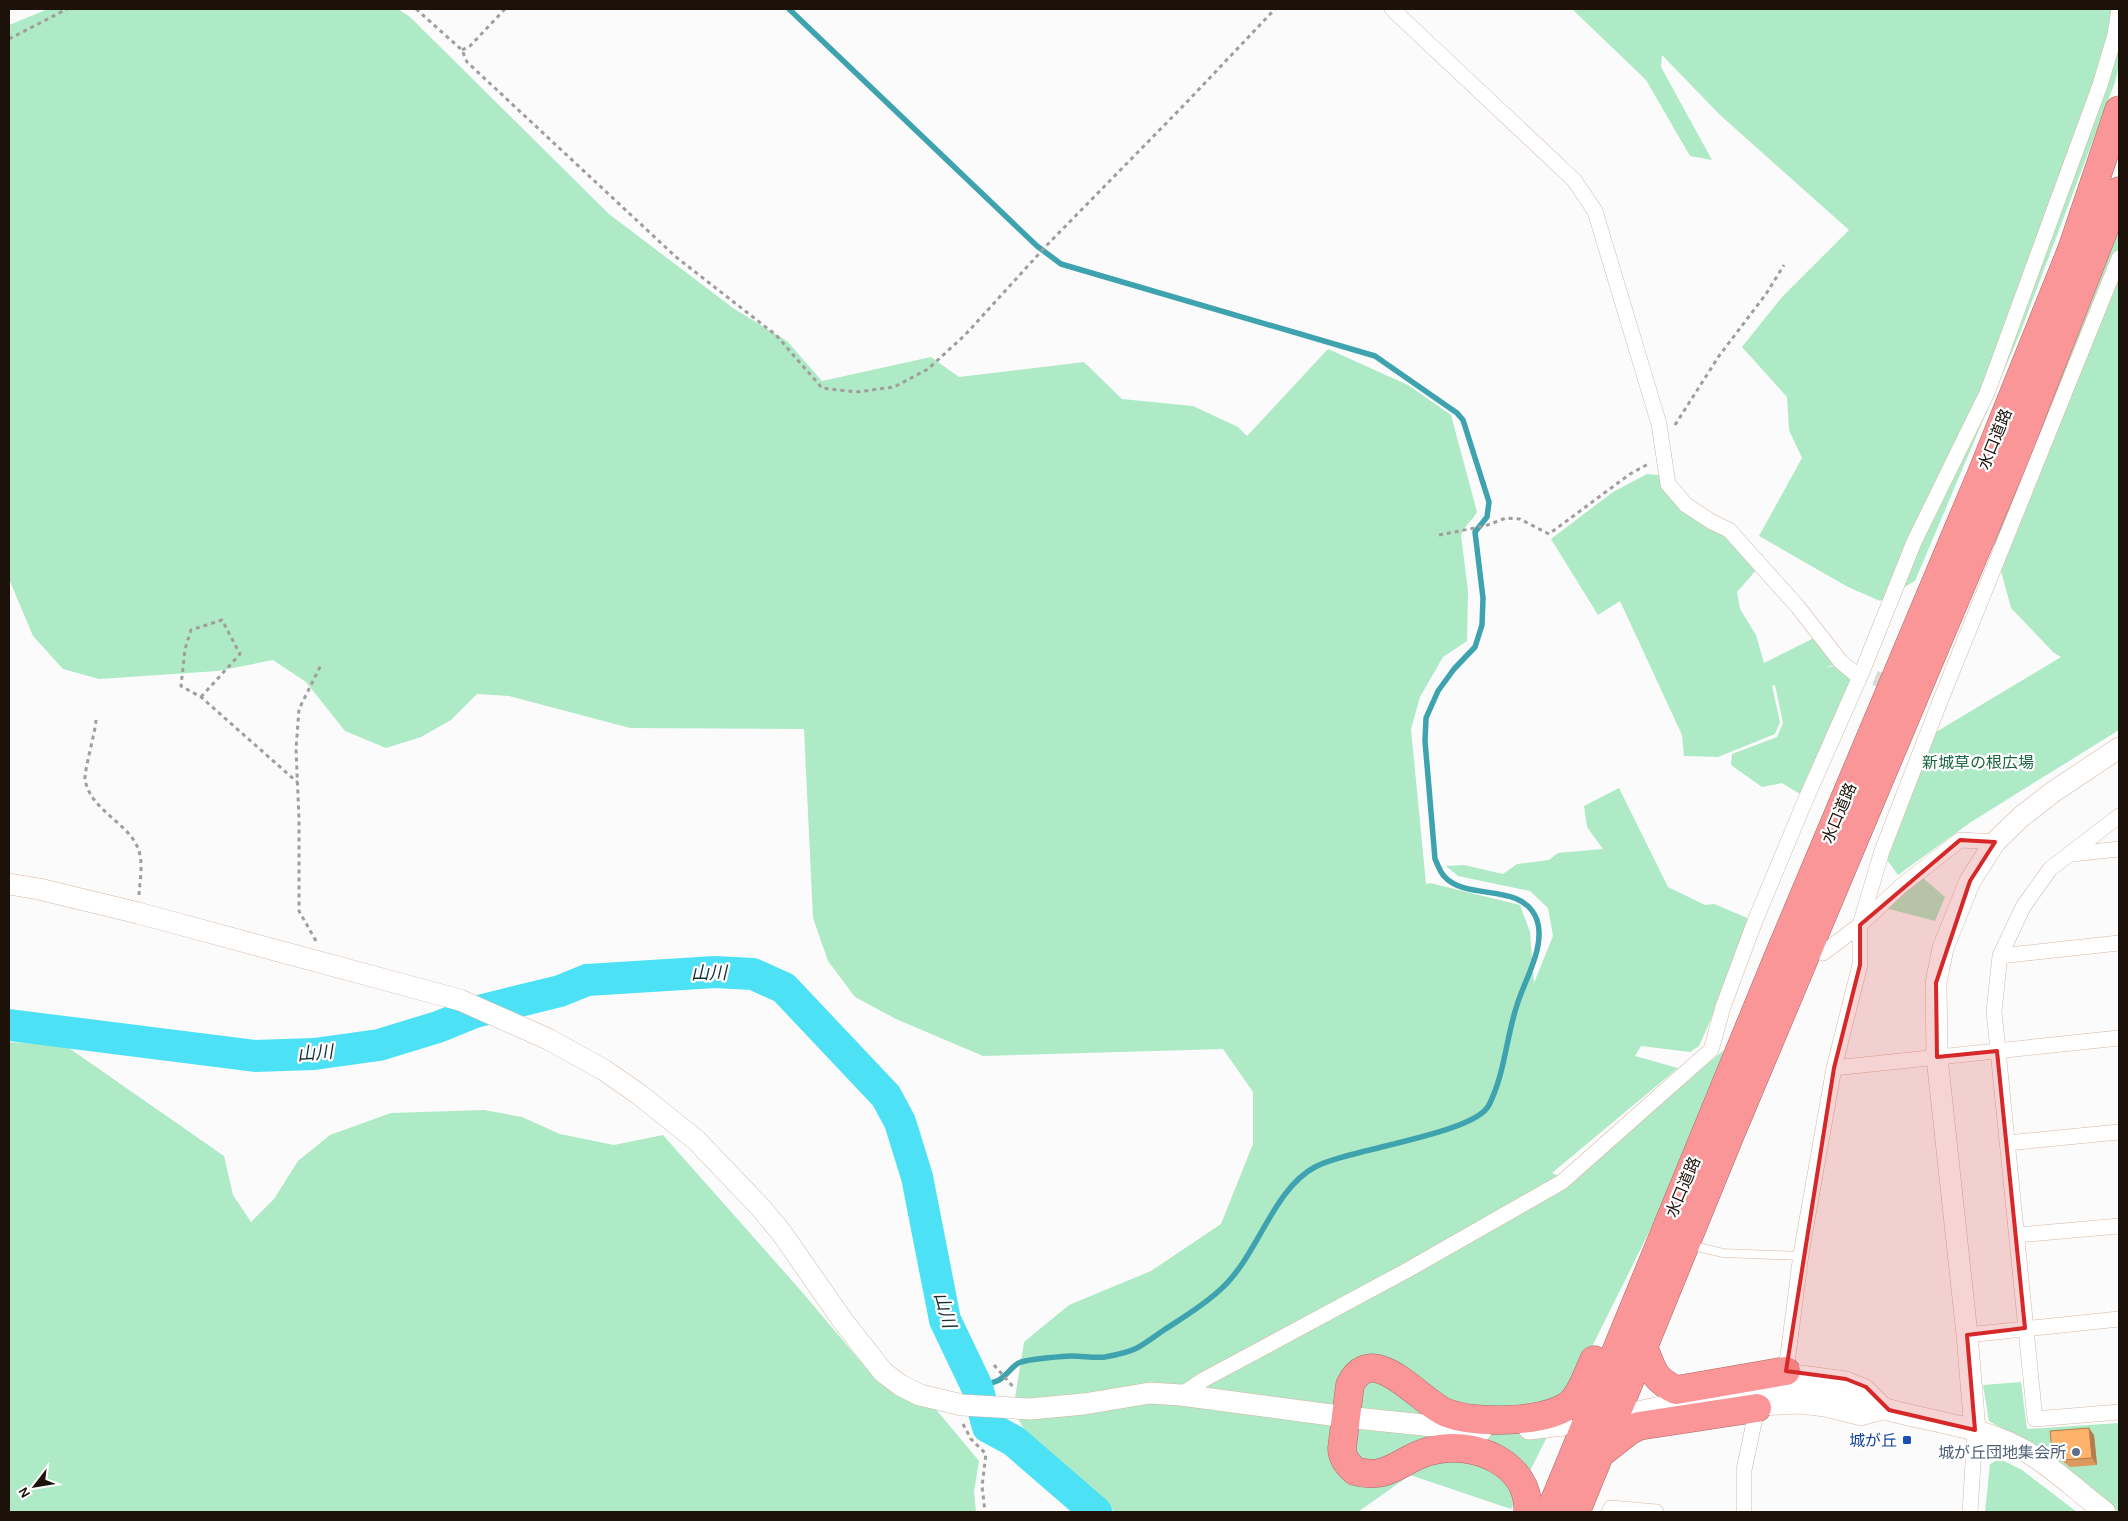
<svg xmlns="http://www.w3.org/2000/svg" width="2128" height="1521" viewBox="0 0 2128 1521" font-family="Karla,'Noto Sans JP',sans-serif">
	<rect width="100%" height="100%" fill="#fbfbfb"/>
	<path fill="#aeeac6" d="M48,9H398L410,17L609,214L733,308L787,341L822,381L931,357L959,377L1084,362L1122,399L1193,406L1238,427L1247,436L1328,349L1408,385L1451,415L1477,512C1472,521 1464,526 1461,535L1468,591L1467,641L1443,657L1420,697L1411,729L1426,884L1430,883L1520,905L1530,932L1534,983L1553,936L1548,908L1530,891L1458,876L1446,866L1464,865L1503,874L1517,864L1549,860L1558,853L1603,849L1587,827L1584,806L1619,788L1668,887L1705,905L1714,904L1750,919L1749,934L1699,1046L1690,1052L1641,1046L1635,1056L1678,1068L1552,1173L1569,1181L1724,1050L1675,1180L1511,1509L1410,1475L1358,1512H1115L1044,1463L1013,1410L1024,1342L1069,1305L1151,1271L1221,1224L1253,1144V1092L1223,1049L983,1056L896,1019L855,997L828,961L813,918L804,729L630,728L509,696L477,694L451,720L421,737L386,748L345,731L306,682L273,660L218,671L99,679L63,669L33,636L9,579V25Z
		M1572,9H2119V66L2115,82L2020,333L1915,581L1880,601L1848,587L1759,536L1802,458L1789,430L1787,397L1742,347L1782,297L1849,230L1720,115L1662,55L1661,67L1712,160L1690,156L1646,80Z
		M2116,227L2119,229V730L1971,822L1898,875L1887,860L1936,732L2061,657L2054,653L2011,608L1994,545L2098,260Z
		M1647,474L1659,475L1679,505L1720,533L1759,567L1737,592L1740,609L1756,635L1764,663L1818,636L1837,663L1825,668L1840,664L1852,676L1803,796L1782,783L1762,787L1731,765L1732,754L1777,737L1783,723L1775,685L1772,686L1780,722L1775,734L1718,757L1684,756L1682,735L1620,601L1598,615L1551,539L1613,492Z
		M1922,877L1945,897L1935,921L1885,908Z
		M9,1042L66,1046L224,1156L233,1195L251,1222L274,1199L298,1161L330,1135L391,1113L484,1110L522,1117L560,1134L614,1145L663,1135L802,1292L878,1382L934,1407L979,1461L974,1492L976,1512H9Z
		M2021,1382L2027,1429L2119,1423V1512L2042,1452L1989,1421L1983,1385Z
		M2000,1459L2022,1470L2077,1512H1985L1990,1464Z"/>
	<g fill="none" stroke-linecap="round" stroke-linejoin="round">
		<path stroke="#3ea3ae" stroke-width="5.5" d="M789,9L1037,246L1061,264L1375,356L1457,413L1463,420L1489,502L1487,517L1475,532L1483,598L1482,625L1475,647L1454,669L1438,691L1426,718L1425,741L1435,859C1438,865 1440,872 1444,876C1466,902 1523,881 1537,920C1546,947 1524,981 1517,1005C1506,1038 1505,1073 1489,1105C1475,1134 1349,1149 1315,1167C1273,1189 1257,1257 1221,1289C1204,1305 1184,1317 1164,1330C1155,1336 1146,1343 1137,1348C1127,1353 1116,1355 1105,1357C1094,1358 1083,1356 1072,1356C1055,1357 1037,1358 1021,1362C1012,1365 1008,1375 999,1380C993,1383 984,1385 977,1387"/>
		<path stroke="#4de1f5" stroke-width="32" d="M9,1025L255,1056L314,1054L379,1045L438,1027L475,1012L560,991L587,980L715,972L753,974L784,988L886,1096L900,1122L917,1177L945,1320L977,1387L988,1427L1014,1441L1096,1512"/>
		<path stroke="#dad8d7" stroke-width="15" stroke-dasharray="15 8" stroke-linecap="butt" d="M1875,678L1898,687"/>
		<g stroke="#d5b7a4" stroke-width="9">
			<path id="lane" d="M1689,1245L1723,1253L1801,1256"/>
		</g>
		<g stroke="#d5b7a4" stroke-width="16">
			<path id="street" d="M1392,9L1574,180L1595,211L1659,424L1668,484L1686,505L1712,522L1729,530L1798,607L1840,661L1859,677
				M2119,816L2050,869L2023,907L2000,956L1994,1011L2035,1419L2119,1412
				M2072,854L2119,849
				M1823,953L1860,925L1900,887L1960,840L1995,842
				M2000,956L2119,943
				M1834,1068L2119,1038
				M2007,1143L2119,1132
				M2017,1235L2119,1226
				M1967,1335L2119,1319
				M1181,1395L1203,1380L1404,1272L1562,1182L1711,1050L1723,1007L1755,921L1805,801L1862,672L1914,542L1987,393L2100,85L2115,35L2119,9
				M1609,1512L1611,1508L1656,1512
				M1744,1512V1470L1757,1408L1801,1406L1825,1409L1861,1418L1889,1410L1866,1387L1846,1379L1786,1371L1801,1254L1834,1068L1860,965V925L1882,851L1939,704L2119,258
				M1970,1512L1975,1430"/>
		</g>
		<g stroke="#d5b7a4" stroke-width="22">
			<path id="secondary" d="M9,884L39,889L138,913L460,1000L548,1039L604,1070L640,1095L696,1140L761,1208L781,1232L843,1321L883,1372L900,1385L920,1395L962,1405L1030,1409L1084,1404L1150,1393L1181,1395L1346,1417L1481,1431
				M1632,1413C1687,1402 1744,1387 1800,1390C1831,1391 1859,1402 1889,1410C1936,1423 1988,1427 2030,1454C2056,1470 2080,1493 2105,1512
				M1529,1429L1563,1425
				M1975,1430L1967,1335L1937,1057L1936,983L1943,948L1970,881L1995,842L2022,816L2053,792L2119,748"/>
		</g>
		<g stroke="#ac6766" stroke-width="29">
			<path id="highway" d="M1644,1349C1654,1371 1652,1378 1676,1390L1786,1371
				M1601,1453L1629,1431L1639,1426L1757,1408
				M1528,1512C1530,1463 1473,1439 1430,1451C1400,1459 1389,1481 1355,1471C1348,1465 1342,1457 1342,1448L1350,1385C1373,1338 1420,1403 1447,1413C1476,1424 1545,1423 1570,1404C1581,1395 1588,1373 1594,1360
				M1550,1512L1779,955L1981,475L2072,249L2119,110
				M1576,1512L1730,1135L2015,457L2119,191"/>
		</g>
		<path stroke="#a19d9a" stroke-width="3" stroke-dasharray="4 4" stroke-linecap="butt" d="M416,9L462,50L467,62L676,257L776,335L822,388L856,392L894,387L928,369L965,335L1047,245L1185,104L1275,9
			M9,39L67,9
			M462,50L470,46L505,9
			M1675,425L1719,356L1766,294L1784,265
			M1439,535L1485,526L1506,518L1520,519L1549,534L1630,474L1650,463
			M201,697L240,654L222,620L191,630L185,649L181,686L201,697L297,782
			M96,720C95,734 84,771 85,780C91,810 125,821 137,846C144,860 140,879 139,895
			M316,941L299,911V819L296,749L299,709L322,663
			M994,1365L1015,1389
			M963,1424L971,1439L986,1454L982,1486L985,1512"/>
		<use href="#lane" stroke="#fff" stroke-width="8"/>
		<use href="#street" stroke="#fff" stroke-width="15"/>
		<use href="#secondary" stroke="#fff" stroke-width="21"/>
		<use href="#highway" stroke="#fa9598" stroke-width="28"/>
	</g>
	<path fill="#db995c" d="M2094,1435L2097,1465L2070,1467L2057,1457L2052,1450Z"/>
	<path fill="#b27d4b" d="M2089,1428L2094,1435L2097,1465L2092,1458Z"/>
	<path fill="#ffb26b" stroke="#b27d4b" d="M2089,1428L2092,1458L2064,1460L2052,1450L2050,1431Z"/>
	<path fill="#d62828" fill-opacity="0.2" stroke="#d62828" stroke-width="4" stroke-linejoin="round" d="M1960,840L1995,842L1970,881L1936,983L1937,1057L1997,1051L2025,1328L1967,1335L1975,1430L1889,1410L1866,1387L1846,1379L1786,1371L1834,1068L1860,965V925Z"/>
	<rect fill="#1a4fb4" stroke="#fff" stroke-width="2" x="1902" y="1435" width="10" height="10" rx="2.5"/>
	<circle fill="#5c6f8a" stroke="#fff" stroke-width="2" cx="2076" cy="1452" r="5"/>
	<g text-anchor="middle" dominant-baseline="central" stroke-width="4.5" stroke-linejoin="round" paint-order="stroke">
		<g font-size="16" fill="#1c120a" stroke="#fff">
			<text transform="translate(1995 439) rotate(-68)">水口道路</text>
			<text transform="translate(1839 813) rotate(-67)">水口道路</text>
			<text transform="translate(1683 1187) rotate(-67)">水口道路</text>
		</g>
		<g font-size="16" fill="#1a6542" stroke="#fff">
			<text x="1978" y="762">新城草の根広場</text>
		</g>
		<g font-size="16" fill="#164399" stroke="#fff" text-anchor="end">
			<text x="1897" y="1440">城が丘</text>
		</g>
		<g font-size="16" fill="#4e5e75" stroke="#fff" text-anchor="end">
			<text x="2066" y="1452">城が丘団地集会所</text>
		</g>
		<g font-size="18" font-style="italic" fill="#183034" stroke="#fff">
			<text transform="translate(709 973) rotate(-1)">山川</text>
			<text transform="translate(315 1053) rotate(-5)">山川</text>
			<text transform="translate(945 1310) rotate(74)">山川</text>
		</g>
	</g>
	<rect width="2128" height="1521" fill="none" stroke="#1c120a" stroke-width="20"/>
	<g transform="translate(35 1486) rotate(239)" stroke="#ffffff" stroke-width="4" paint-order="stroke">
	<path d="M0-4L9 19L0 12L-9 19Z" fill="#1c120a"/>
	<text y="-8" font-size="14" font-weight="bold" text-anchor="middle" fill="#1c120a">N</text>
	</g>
</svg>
